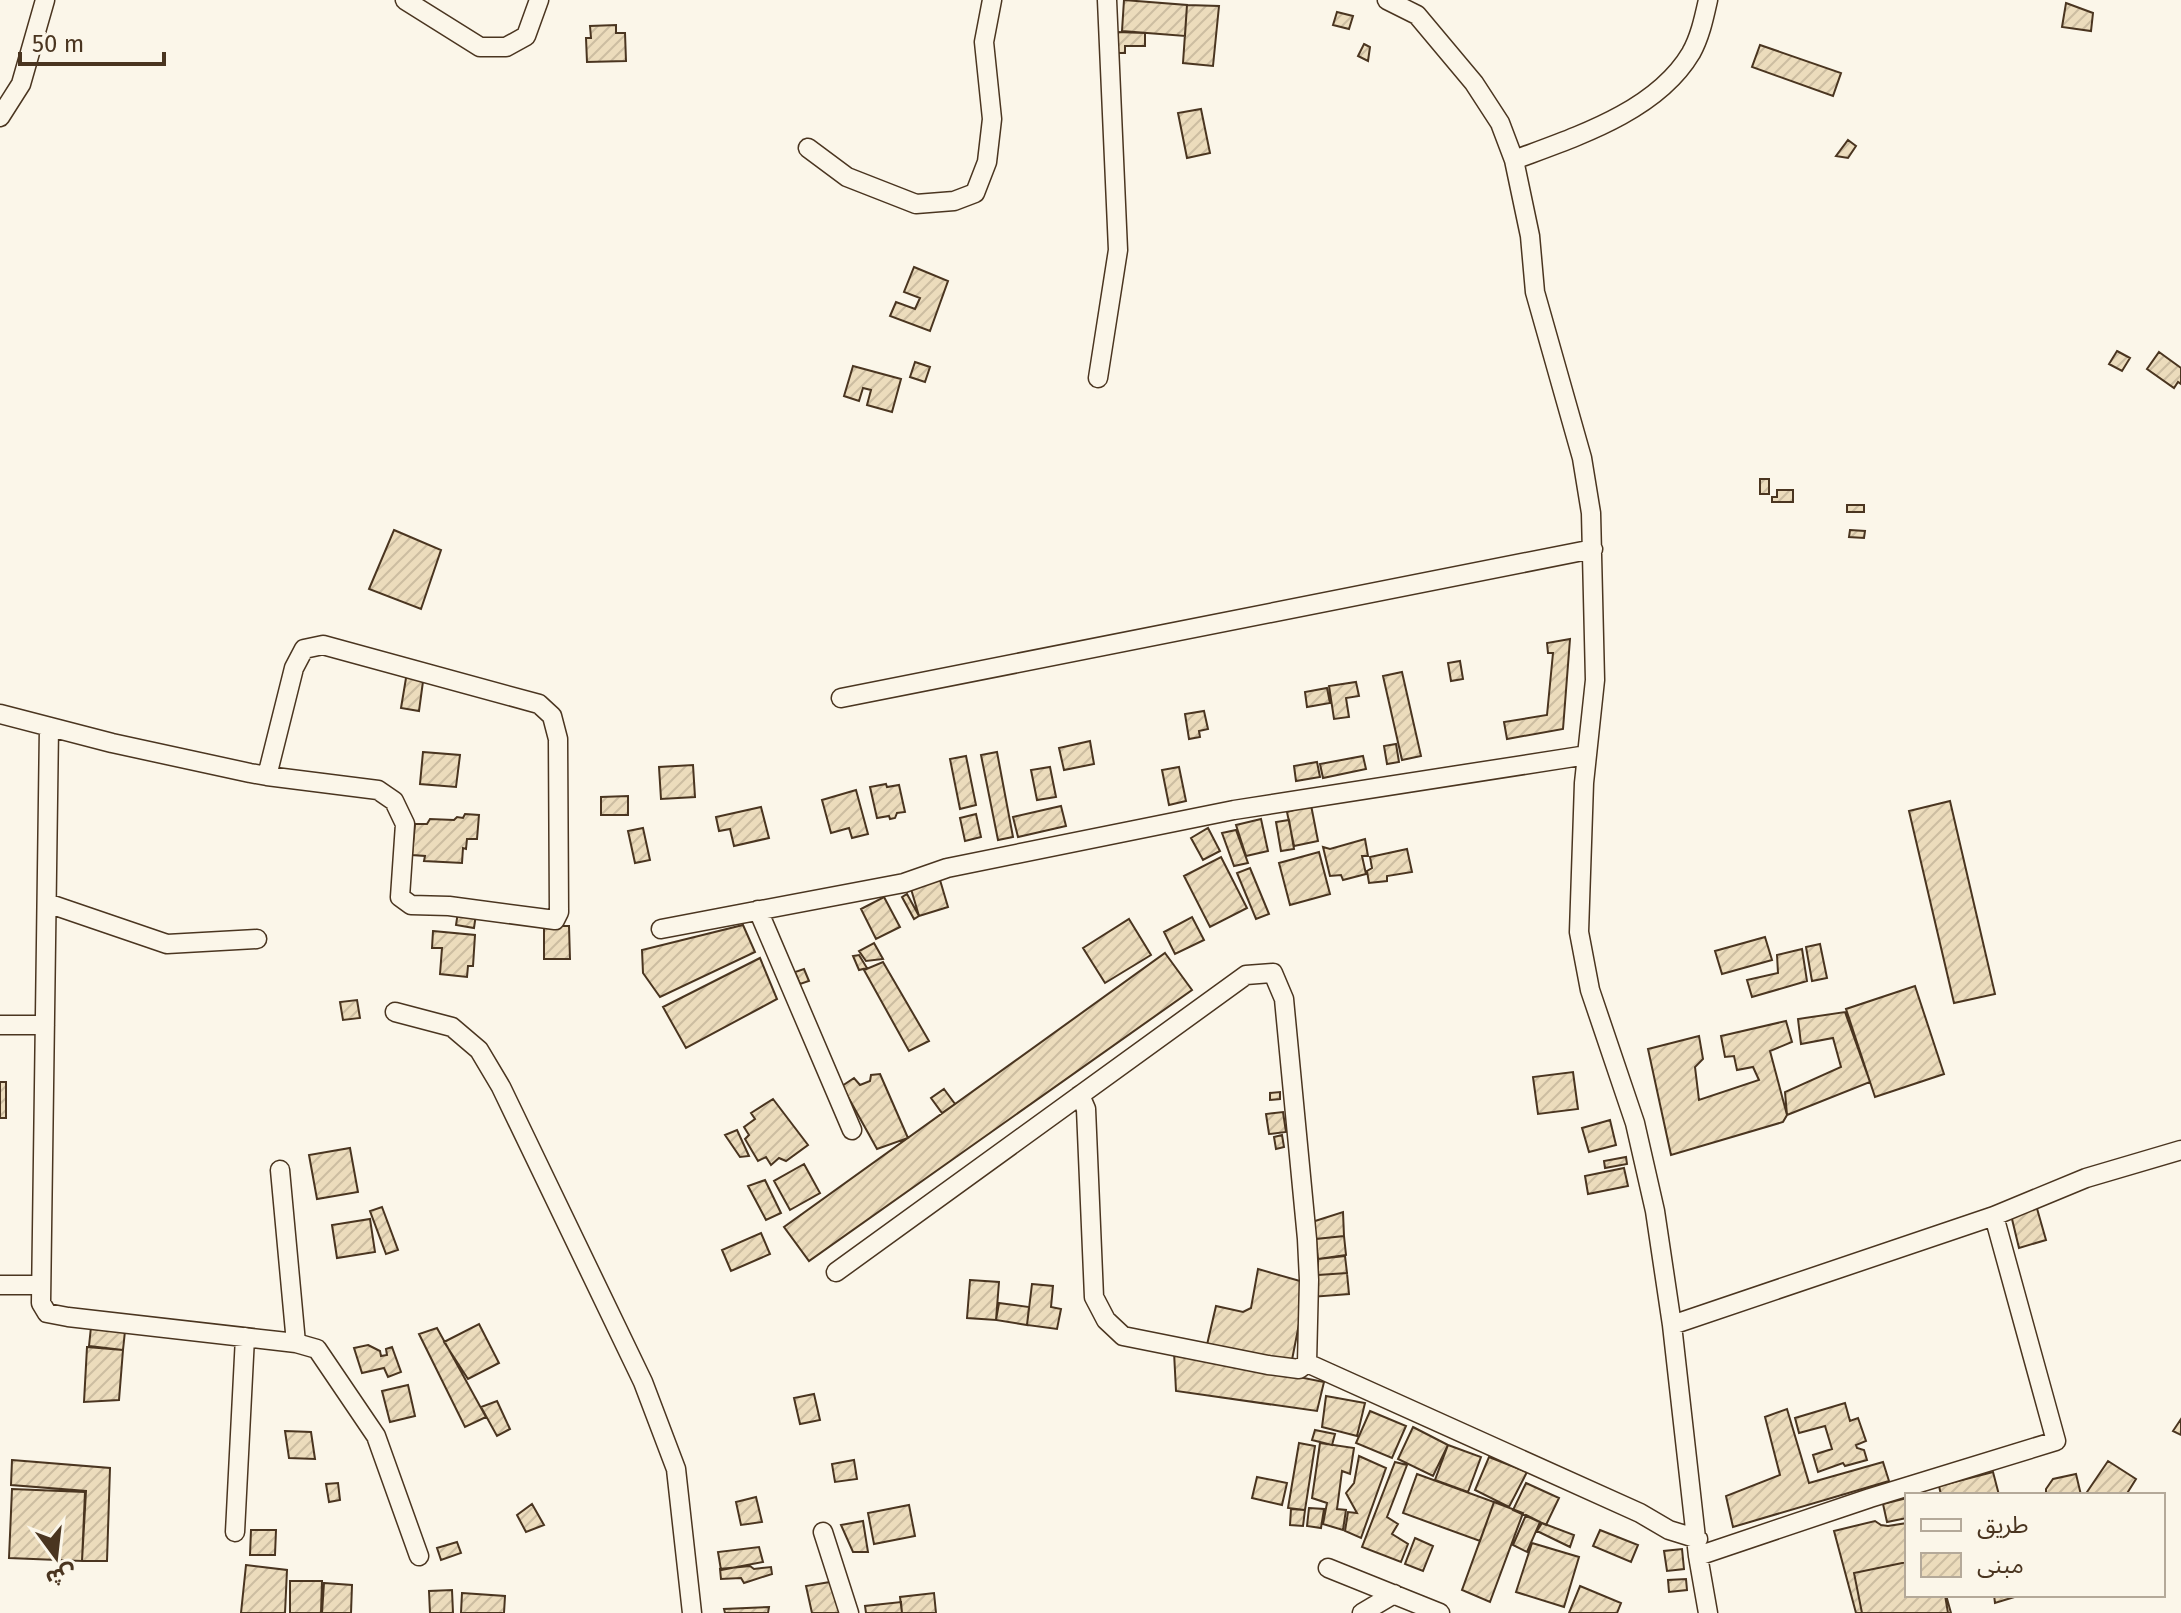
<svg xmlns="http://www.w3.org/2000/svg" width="2181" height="1613" viewBox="0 0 2181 1613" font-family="'Fira Sans','Noto Sans Arabic',sans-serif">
	<defs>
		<pattern id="building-hatch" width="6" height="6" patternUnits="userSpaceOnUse" patternTransform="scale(2)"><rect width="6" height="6" fill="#ecdcbc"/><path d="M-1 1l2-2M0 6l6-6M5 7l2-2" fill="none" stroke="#ccbda1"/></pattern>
	</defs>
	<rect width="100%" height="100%" fill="#fbf6e9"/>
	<path fill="url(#building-hatch)" stroke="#4a3520" stroke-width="2" d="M1124,0L1187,5L1185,36L1122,31Z
		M2066,3L2093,13L2091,31L2062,27Z
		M1187,5L1219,6L1213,66L1183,63Z
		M1337,12L1353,16L1349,29L1333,25Z
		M616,25V33H625L626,61L587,62L586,38H591L590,26Z
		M1117,32L1145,33V46H1125V53H1117Z
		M1364,44L1370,47L1368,61L1358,56Z
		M1760,45L1841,73L1833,96L1752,67Z
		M1201,109L1210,153L1187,158L1178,113Z
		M1848,140L1856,146L1848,158L1836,156Z
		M914,267L948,281L930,331L890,316L896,302L915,309L920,298L904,292Z
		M2117,351L2130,358L2122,371L2109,364Z
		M2159,352L2181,368V384L2178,382L2174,388L2147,369Z
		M915,362L930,367L925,382L910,377Z
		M853,366L901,379L892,412L867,405L871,390L863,388L859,401L844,396Z
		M1760,479H1769V494H1760Z
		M1777,490H1793V502H1772V497H1777Z
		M1847,505H1864V512H1847Z
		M394,530L441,550L421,609L369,589Z
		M1850,530L1865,531L1864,538L1849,537Z
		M1570,639L1563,729L1507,739L1504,722L1547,715L1553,653H1548L1547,643Z
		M1460,661L1463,679L1451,681L1448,663Z
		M407,672L424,674L419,711L401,708Z
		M1402,672L1421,756L1402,760L1383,676Z
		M1356,682L1359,696L1346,698L1349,717L1334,719L1329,686Z
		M1327,688L1330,703L1307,707L1305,692Z
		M1204,711L1208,729L1199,731L1200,737L1189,739L1185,714Z
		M1090,741L1094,764L1064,770L1059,748Z
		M1396,744L1399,762L1387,764L1384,746Z
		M423,752L460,755L456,787L420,784Z
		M997,752L1013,837L998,840L981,755Z
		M966,756L976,805L960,809L950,759Z
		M1363,756L1366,769L1323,778L1320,764Z
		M1317,762L1320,777L1296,781L1294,766Z
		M693,765L695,797L661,799L659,767Z
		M1050,767L1056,797L1037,800L1031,770Z
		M1179,767L1186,801L1169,805L1162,770Z
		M886,784L887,787L899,785L905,812L897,813L895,818L890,819L889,816L877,818L870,787Z
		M856,790L868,834L852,838L849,828L831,833L822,800Z
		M628,796V815H601V797Z
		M1950,801L1995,994L1954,1003L1909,811Z
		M1311,805L1318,841L1294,846L1287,812Z
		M1061,806L1066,826L1018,837L1013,817Z
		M761,807L769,838L734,846L730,829L719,831L716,817Z
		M465,814L479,815L477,839H467L466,849L463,848L462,863L424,861L425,856L412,855L415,824H427L430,819L454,820L457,817L463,818Z
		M976,814L981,837L965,841L960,818Z
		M1261,819L1268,851L1246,856L1236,825Z
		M1289,820L1294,849L1281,851L1276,822Z
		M643,828L650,860L635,863L628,831Z
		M1208,828L1220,851L1203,860L1191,838Z
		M1236,830L1248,863L1234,866L1222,833Z
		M1365,839L1368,856H1362L1366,874L1343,880L1341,875L1330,876L1323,847L1330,849Z
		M1407,849L1412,872L1387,876V881L1369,883L1367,871L1372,868L1370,857Z
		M1319,852L1330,894L1290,905L1279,863Z
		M1221,857L1247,908L1210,927L1184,876Z
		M1250,868L1269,914L1256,919L1237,873Z
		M940,880L948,907L919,916L911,889Z
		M907,894L919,916L914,919L902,897Z
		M884,897L900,927L876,939L861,909Z
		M458,912L476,914L474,928L456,925Z
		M1192,917L1204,940L1175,954L1164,932Z
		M1129,919L1151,955L1105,983L1083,948Z
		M743,925L755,952L660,997L643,973L642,950Z
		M544,926H569L570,959H544Z
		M433,931L475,935L473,966H468L467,977L440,974L442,948H432Z
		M1765,937L1772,960L1722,974L1715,951Z
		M874,943L883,959L866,961L859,951Z
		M1820,944L1827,978L1812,981L1806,947Z
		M1802,949L1807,981L1752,997L1747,980L1778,973L1777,955Z
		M1165,953L1192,990L809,1261L784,1227Z
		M859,955L867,968L859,970L853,956Z
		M760,958L777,999L686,1048L663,1007Z
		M883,962L929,1041L909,1051L864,970Z
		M804,969L809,981L800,984L795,972Z
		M1915,986L1944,1074L1875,1097L1846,1009Z
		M357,1000L360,1018L343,1020L340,1002Z
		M1845,1012L1870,1082L1787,1115L1785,1092L1841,1067L1833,1038L1801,1044L1798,1019Z
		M1786,1021L1792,1042L1770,1051L1787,1115L1783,1122L1671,1155L1648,1049L1699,1036L1703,1059L1695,1067L1699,1100L1759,1080L1753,1067L1737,1070L1734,1056L1725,1057L1721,1036Z
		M1573,1072L1578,1109L1538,1114L1533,1077Z
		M880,1074L908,1138L877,1149L842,1086L854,1078L860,1085L870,1081L871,1075Z
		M0,1082H6V1118H0Z
		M944,1089L955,1104L942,1113L931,1098Z
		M1280,1092V1099L1270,1100V1093Z
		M773,1099L808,1145L786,1161L779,1158L771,1165L766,1157L758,1161L745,1139L749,1135L744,1127L755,1119L751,1113Z
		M1283,1112L1286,1132L1269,1134L1266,1114Z
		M1610,1120L1616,1145L1589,1152L1582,1128Z
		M737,1130L749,1156L740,1157L725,1135Z
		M1282,1135L1284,1147L1276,1149L1274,1137Z
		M350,1148L358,1192L317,1199L309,1155Z
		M1626,1157L1627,1164L1605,1168L1604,1161Z
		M804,1164L820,1193L790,1210L774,1181Z
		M1624,1168L1628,1186L1588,1194L1585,1176Z
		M765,1180L781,1213L766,1220L748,1186Z
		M2036,1205L2046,1240L2019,1248L2012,1219L2015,1212Z
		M382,1207L398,1250L386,1254L370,1211Z
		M1343,1212L1344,1236L1316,1239L1312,1222Z
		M370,1219L375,1252L337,1258L332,1225Z
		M761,1233L770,1254L731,1271L722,1250Z
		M1344,1236L1346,1255L1318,1259L1316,1239Z
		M1345,1256L1347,1273L1318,1275V1259Z
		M1258,1269L1307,1283L1291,1365L1206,1349L1216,1306L1243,1312L1251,1308Z
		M1347,1273L1349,1294L1311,1297L1318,1275Z
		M970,1280L999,1282L996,1320L967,1318Z
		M1032,1284L1053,1286L1051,1307L1061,1309L1057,1329L1027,1325Z
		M999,1303L1029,1307L1027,1325L996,1320Z
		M479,1324L499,1363L468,1379L444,1342Z
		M91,1327L125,1331L123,1350L89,1346Z
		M437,1328L486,1417L465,1427L419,1334Z
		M368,1345L380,1351L381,1356L387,1355L386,1349L392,1347L401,1372L388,1377L384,1368L362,1373L354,1348Z
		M87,1347L123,1350L119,1400L84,1402Z
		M1174,1352L1324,1382L1317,1411L1176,1391Z
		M408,1385L415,1416L390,1422L382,1391Z
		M814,1394L820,1420L800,1424L794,1398Z
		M1326,1396L1365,1403L1357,1436L1322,1427Z
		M497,1401L510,1429L497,1436L481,1407Z
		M1845,1403L1850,1421L1858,1418L1866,1441L1856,1445L1857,1448L1864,1450L1867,1460L1845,1466L1843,1463L1818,1472L1813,1455L1832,1449L1825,1426L1799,1433L1795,1418Z
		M1787,1409L1809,1483L1883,1462L1889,1481L1733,1527L1726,1496L1780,1475L1765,1417Z
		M1370,1411L1406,1426L1392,1458L1356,1443Z
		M2181,1419V1435L2173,1431Z
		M1413,1427L1448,1445L1433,1476L1398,1459Z
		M1315,1430L1335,1434L1332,1445L1312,1440Z
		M285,1431L311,1432L315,1459L289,1458Z
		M1299,1443L1315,1446L1305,1510L1288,1508Z
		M1320,1443L1354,1448L1350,1474L1342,1471L1337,1509L1346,1510L1343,1530L1323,1524L1327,1503L1312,1498Z
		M1448,1445L1481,1457L1468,1492L1435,1480Z
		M1359,1456L1386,1468L1361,1538L1345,1531L1348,1512L1357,1513L1346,1493L1354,1483Z
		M1489,1457L1527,1472L1509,1507L1475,1490Z
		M12,1460L110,1468L107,1561H82L86,1491L11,1485Z
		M854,1460L857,1479L835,1482L832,1464Z
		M2108,1461L2136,1479L2126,1495H2085Z
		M1395,1462L1407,1465L1387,1517L1398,1524L1392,1534L1408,1544L1401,1562L1362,1547Z
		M1993,1472L1999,1495H1941L1939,1486Z
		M1417,1474L1494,1502L1480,1541L1403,1513Z
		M2076,1474L2081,1495H2046V1489L2053,1479Z
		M1257,1477L1287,1483L1282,1505L1252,1498Z
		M338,1483L340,1500L329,1502L326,1484Z
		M1526,1483L1559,1498L1546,1525L1513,1510Z
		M12,1489L85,1492L82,1561L9,1558Z
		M756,1497L762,1522L741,1525L736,1502Z
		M1907,1498V1518L1887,1522L1883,1504Z
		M1494,1502L1523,1513L1490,1602L1462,1590Z
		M532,1504L544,1525L526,1532L517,1515Z
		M909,1505L915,1536L874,1544L868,1513Z
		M1309,1508L1324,1509L1321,1528L1307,1526Z
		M1291,1509L1305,1510L1303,1526L1290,1525Z
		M1526,1515L1540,1522L1527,1552L1513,1545Z
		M863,1521L868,1552H853L841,1525Z
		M1875,1521L1881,1525L1888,1526L1907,1523V1595H1946L1951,1613H1856L1834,1531Z
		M1542,1523L1574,1535L1570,1547L1537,1531Z
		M251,1530H276L275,1555H250Z
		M1600,1530L1638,1545L1631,1562L1593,1546Z
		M1415,1538L1433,1546L1423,1571L1405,1564Z
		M457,1542L461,1553L441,1560L437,1548Z
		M1532,1543L1579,1557L1564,1607L1516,1592Z
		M759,1547L763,1562L721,1570L718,1552Z
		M1682,1549L1684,1569L1667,1571L1664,1551Z
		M1907,1562V1595H1945L1948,1613H1862L1854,1573Z
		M246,1565L287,1570L285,1613H241Z
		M750,1566L754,1569L771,1567L772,1574L744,1583L741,1578L721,1579L720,1569Z
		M1686,1579L1687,1590L1669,1592L1668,1580Z
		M290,1581H322L321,1613H290Z
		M836,1581L842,1613H812L806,1586Z
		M324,1583L352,1585L351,1613H322Z
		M1580,1586L1621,1603L1617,1613H1569Z
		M452,1590L453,1613H430L429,1591Z
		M462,1593L505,1596L504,1613H461Z
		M934,1593L936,1613H902L900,1597Z
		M1994,1595H2021L1995,1603Z
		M901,1602L902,1613H866L865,1606Z
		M769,1607L768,1613H725L724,1609Z"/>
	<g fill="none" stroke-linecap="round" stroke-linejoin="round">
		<g stroke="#4a3520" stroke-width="21">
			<path id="street" d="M405,0L480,47H506L526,36L539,0
				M1387,0L1417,15L1474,83L1500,123L1514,160L1530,236L1535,292L1582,458L1591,513L1595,680L1584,783L1579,932L1590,990L1635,1123L1655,1211L1672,1325L1698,1556L1708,1613
				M0,117L21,84L45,0
				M808,148L847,177L916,204L954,201L975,193L987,162L992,119L984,42L992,0
				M1514,160C1575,137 1656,112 1691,53C1700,37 1704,18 1708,0
				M1098,378L1118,250L1107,0
				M841,698L1593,549
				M0,714L112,743L250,773L267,776L378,790L394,801L405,824L400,897L411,905L449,906L555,920L559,912L558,739L552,716L539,704L323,645L304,649L294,668L267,776
				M49,727L41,1303L47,1313L68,1317L296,1343L317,1349L376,1436L419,1556
				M47,903L167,944L257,939
				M758,910L852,1130
				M661,929L904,883L947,868L1234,810L1587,755
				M395,1012L452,1027L479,1050L501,1087L643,1382L676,1469L692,1613
				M0,1025H45
				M1080,1095L1086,1109L1094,1297L1106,1320L1123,1336L1268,1365L1299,1369L1307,1363
				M280,1170L296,1343
				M836,1272L1246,975L1273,973L1284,999L1307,1239L1309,1280L1307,1363
				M0,1285H41
				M1672,1325L1994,1216L2086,1178L2181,1150
				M1307,1363L1640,1513L1669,1530L1698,1539
				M235,1532L245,1337
				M823,1532L849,1613
				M1698,1556L1870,1498L2056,1441L1994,1216
				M1328,1568L1440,1613
				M1362,1613L1394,1594"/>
		</g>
		<use href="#street" stroke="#fbf6e9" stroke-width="18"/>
	</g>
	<rect x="1905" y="1493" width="260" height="104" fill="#fbf6e9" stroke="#b4a999" stroke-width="2"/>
	<rect x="1921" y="1519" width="40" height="12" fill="#fbf6e9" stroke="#b4a999" stroke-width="2"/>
	<text x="1977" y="1533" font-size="24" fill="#4a3520">طريق</text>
	<rect x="1921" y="1553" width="40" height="24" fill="url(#building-hatch)" stroke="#b4a999" stroke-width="2"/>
	<text x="1977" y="1573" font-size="24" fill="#4a3520">مبنى</text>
	<g transform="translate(56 1557) rotate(165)" stroke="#fbf6e9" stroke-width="6" paint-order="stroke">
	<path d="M0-6L14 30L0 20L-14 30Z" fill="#4a3520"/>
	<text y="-12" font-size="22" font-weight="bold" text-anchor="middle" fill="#4a3520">ش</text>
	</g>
	<path d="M20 52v12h144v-12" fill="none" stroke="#4a3520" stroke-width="4"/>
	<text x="32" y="52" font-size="24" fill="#4a3520" stroke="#fbf6e9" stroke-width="6" paint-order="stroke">50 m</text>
</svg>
